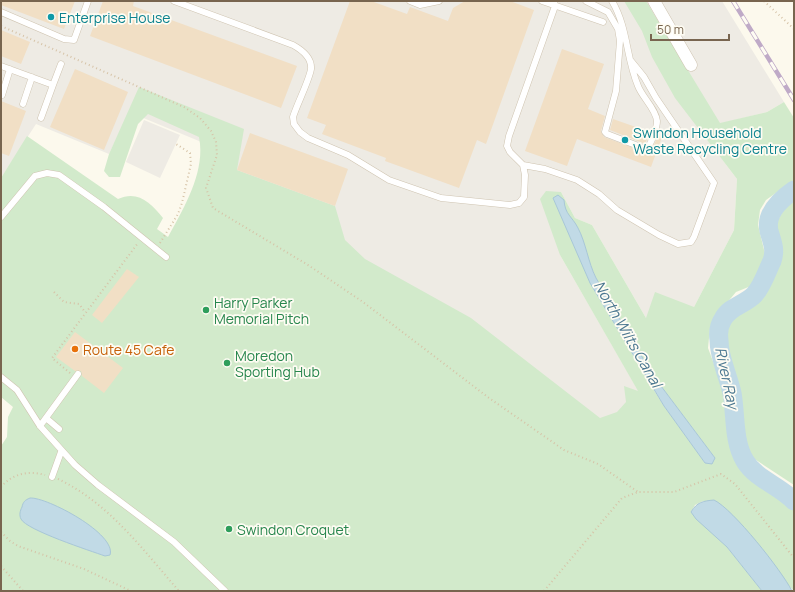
<svg xmlns="http://www.w3.org/2000/svg" width="795" height="592" viewBox="0 0 795 592" font-family="Manrope,sans-serif">
	<rect width="100%" height="100%" fill="#fcf9ed"/>
	<path fill="#eeebe4" d="M1,1H722L784,102L767,112L699,129L737,179L734,230L694,307L646,318L592,225L575,218L561,192L560,255L643,399L605,428L208,190L223,151L129,112L109,154L36,124L1,178Z
		M144,120L180,135L160,178L126,162Z"/>
	<path fill="#d2eacb" fill-rule="evenodd" d="M624,1H646L720,123L767,112L784,102L794,118V180L766,200L760,210L758,225L765,254L759,277L751,286L736,292L721,310L710,328L708,348L727,399L730,440L747,463L787,494L794,504V591L703,501L695,505L691,512L727,547L762,591H1V446L7,437L8,417L13,407L1,397V178L27,136L118,199C138,190 151,203 163,218L157,229L168,237C184,208 206,171 199,137L148,114L138,124L120,177H109L104,171L109,154L139,87L244,129L237,170L335,206L345,240L365,259L471,318L600,418L617,412L626,402L624,386L638,391L560,255L540,199L546,191L561,192L575,218L592,225L646,318L655,292L694,307L734,230L737,179L675,98L652,57L642,31ZM553,198L578,228L589,262L596,278L652,374L715,458L705,463L664,406L638,365Z
		M794,200V485L750,456L741,439L740,398L723,345L725,330L732,316L768,289L775,269L776,223L785,208Z"/>
	<path fill="#c1dae6" stroke="#a8c7d7" d="M558,195L564,200C565,215 572,216 578,228C586,243 588,262 596,278L652,374L715,458L712,464L705,463L664,406L590,283L553,198Z
		M30,498C47,497 117,534 110,555L105,556C91,551 26,530 21,519C19,515 20,511 22,507C23,502 25,500 30,498Z
		M714,500C733,509 782,571 792,591H762L727,547L696,519L691,512C697,502 703,501 714,500Z"/>
	<g fill="none" stroke-linecap="round" stroke-linejoin="round">
		<path stroke="#c1dae6" stroke-width="19" d="M794,190C781,199 765,214 769,231C772,242 776,249 772,261C767,271 762,287 754,295C744,305 730,306 723,319C719,325 718,333 719,340C719,358 728,375 732,393C736,415 733,441 745,461C756,479 780,486 794,501"/>
	</g>
	<path fill="#f1dfc5" d="M1,1H75L64,29L1,5Z
		M103,1H134L133,6L297,66L281,108L90,36Z
		M350,1H371L407,14L410,7L448,21L453,8L465,1H510L534,10L486,144L477,140L459,188L385,161L386,158L322,134L326,125L307,118Z
		M1,30L30,42L21,64L1,56Z
		M562,49L604,64L588,109L605,116L601,131L604,137L647,153L652,149L658,136L662,137L651,167L577,139L567,166L525,151Z
		M75,69L128,92L104,150L50,127Z
		M1,101L26,111L9,156L1,153Z
		M613,119L650,132L645,144L610,130Z
		M250,133L348,169L335,206L237,170Z
		M127,269L139,277L102,323L92,315Z
		M75,332L123,368L104,393L82,376L81,371H75L56,357Z"/>
	<g fill="none" stroke-linecap="round" stroke-linejoin="round">
		<g stroke="#cfc4b1" stroke-width="7">
			<path id="lane" d="M174,1L293,45C302,50 312,58 311,69C309,81 297,104 293,117L294,124L300,132L308,138L348,155L389,180L441,198L510,205L519,203L524,197L525,175L523,165L510,152L507,146L509,136L555,6L554,1
				M410,1L420,5L439,1
				M542,1L603,22
				M586,1L608,12L618,29L620,41L616,91L605,132L607,134L646,149C651,145 657,128 657,121C656,109 642,97 638,86C626,58 628,28 612,1
				M1,12L64,39L74,40L88,1
				M1,66L53,85L41,118
				M53,85L61,64
				M2,95L10,69
				M23,104L32,77
				M523,165L545,169L577,180L599,194L617,210L659,235L678,244L691,242L694,237L714,183L656,98L644,77L631,61
				M1,217L35,176L47,173L59,175L104,207L166,257
				M1,377L17,390L40,426L75,465L98,485L174,542L225,591
				M46,418L59,429
				M40,426L78,374
				M52,477L61,452"/>
		</g>
		<g stroke="#cfc4b1" stroke-width="13">
			<path id="street" d="M654,1L691,65"/>
		</g>
		<path stroke="#d6c3a7" stroke-width="2" stroke-dasharray="1 3" stroke-linecap="butt" d="M764,1L794,29
			M1,26L184,107L200,118L211,131L216,142L217,155L206,188L213,208L308,265L363,302L489,398L564,450L598,464L638,492
			M160,243L178,214L182,203L191,164L190,153L176,144
			M54,292L64,302L79,304L85,312
			M70,373L52,358L138,243
			M58,479C109,503 143,550 179,591
			M1,487C12,474 28,470 45,475
			M1,532L10,541L18,546L84,569L131,591
			M1,566L23,591
			M544,591L622,498L638,492H674L721,474L735,484L794,558"/>
		<use href="#lane" stroke="#fff" stroke-width="6"/>
		<use href="#street" stroke="#fff" stroke-width="12"/>
		<g stroke="#bfaac7" stroke-width="4.5">
			<path id="rail" d="M733,1L794,100"/>
		</g>
		<use href="#rail" stroke="#fefcf3" stroke-width="3" stroke-dasharray="9" stroke-linecap="butt"/>
	</g>
	<g fill="#0f9aa8" stroke="#fefcf3" stroke-width="1.5">
		<circle cx="51" cy="17" r="4"/>
		<circle cx="625" cy="140" r="4"/>
	</g>
	<g fill="#2e9e5b" stroke="#fefcf3" stroke-width="1.5">
		<circle cx="206" cy="310" r="4"/>
		<circle cx="227" cy="363" r="4"/>
		<circle cx="229" cy="529" r="4"/>
	</g>
	<circle fill="#e8710a" stroke="#fefcf3" stroke-width="1.5" cx="75" cy="349" r="4"/>
	<g text-anchor="middle" dominant-baseline="central" stroke-width="3.5" stroke-linejoin="round" paint-order="stroke">
		<g font-size="14" fill="#0d838f" stroke="#fefcf3" text-anchor="start">
			<text x="59" y="17">Enterprise House</text>
			<text x="633" y="132">Swindon Household<tspan x="633" dy="16">Waste Recycling Centre</tspan></text>
		</g>
		<g font-size="14" fill="#27864d" stroke="#fefcf3" text-anchor="start">
			<text x="214" y="302">Harry Parker<tspan x="214" dy="16">Memorial Pitch</tspan></text>
			<text x="235" y="355">Moredon<tspan x="235" dy="16">Sporting Hub</tspan></text>
			<text x="237" y="529">Swindon Croquet</text>
		</g>
		<g font-size="14" fill="#c56008" stroke="#fefcf3" text-anchor="start">
			<text x="83" y="349">Route 45 Cafe</text>
		</g>
		<g font-size="15" font-style="italic" fill="#4c7891" stroke="#fefcf3">
			<text transform="translate(628 334) rotate(60)">North Wilts Canal</text>
			<text transform="translate(727 378) rotate(78)">River Ray</text>
		</g>
	</g>
	<rect width="795" height="592" fill="none" stroke="#78654f" stroke-width="4"/>
	<path d="M651 34v6h78v-6" fill="none" stroke="#78654f" stroke-width="2"/>
	<text x="657" y="34" font-size="12" fill="#78654f" stroke="#fefcf3" stroke-width="3" paint-order="stroke">50 m</text>
</svg>
